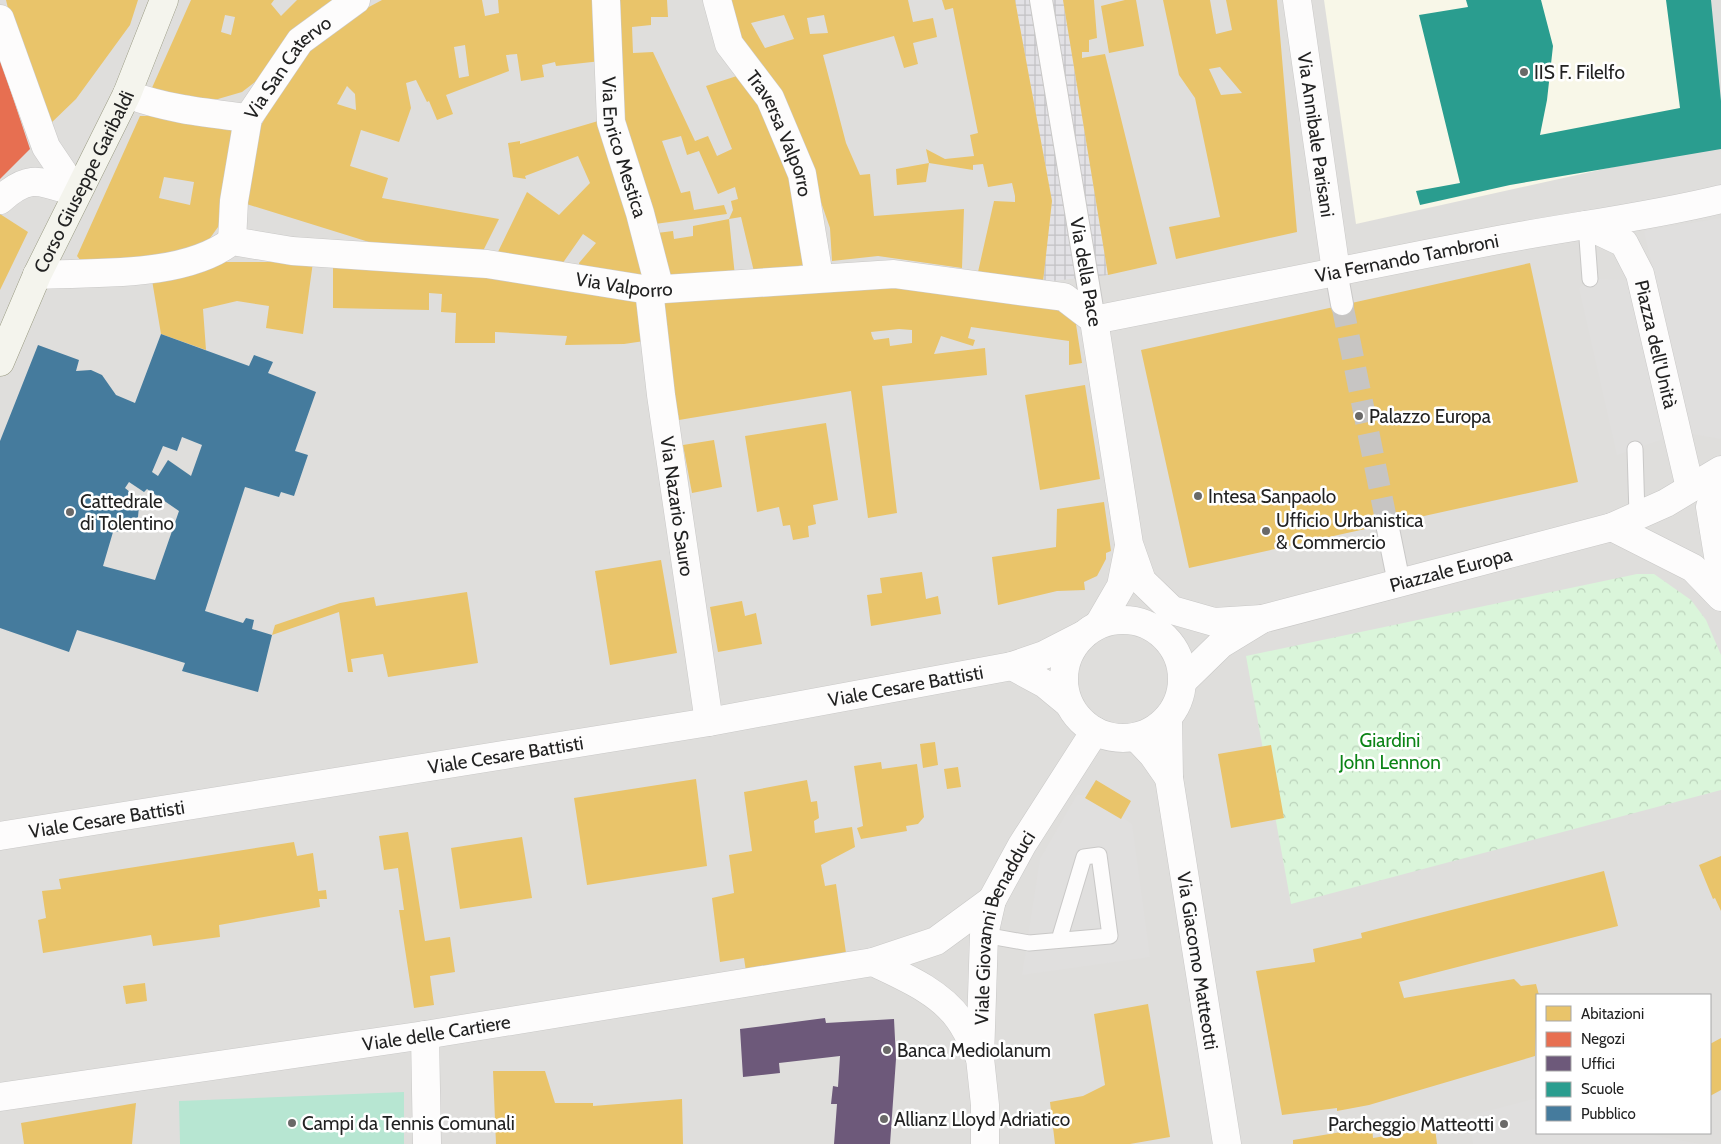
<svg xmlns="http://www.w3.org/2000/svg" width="1721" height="1144" viewBox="0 0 1721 1144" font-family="Cabin,sans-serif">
	<defs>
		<pattern id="park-crowns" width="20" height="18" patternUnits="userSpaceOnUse" patternTransform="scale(1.25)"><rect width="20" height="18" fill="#daf5da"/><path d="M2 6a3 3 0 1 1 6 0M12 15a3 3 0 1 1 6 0" fill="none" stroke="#bbd2bb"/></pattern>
		<pattern id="plaza-grid" width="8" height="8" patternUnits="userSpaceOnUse" patternTransform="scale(1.25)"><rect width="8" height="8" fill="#e2e1e5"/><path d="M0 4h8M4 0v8" fill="none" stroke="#c2c1c4"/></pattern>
	</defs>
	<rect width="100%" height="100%" fill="#f0eeeb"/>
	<path fill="#dfdedc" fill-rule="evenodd" d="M0,0H1721V1144H0ZM1537,995H1710V1133H1537Z"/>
	<path fill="#f8f7e8" d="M1324,0H1705L1721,143L1356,224Z"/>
	<path fill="url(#park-crowns)" d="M1637,574H1654L1691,600L1706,620L1721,655V790L1291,904L1246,656Z"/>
	<path fill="#b7e6d2" d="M404,1092V1144H180L179,1101Z"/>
	<path fill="#e0dfde" d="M1721,218V439L1692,434L1644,231Z
		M1590,279L1628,280L1663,439L1617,455L1579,288Z
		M1077,795H1090L1132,824L1150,957L1022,975L1040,859Z
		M1537,1098V1133H1641L1700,1144H1473L1469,1116Z"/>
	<path fill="url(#plaza-grid)" d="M1015,0H1063L1108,275L1043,282L1052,201Z"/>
	<path fill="#e9c46a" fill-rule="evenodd" d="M6,0H138L130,25L76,99L48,126L11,21Z
		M191,0H274L271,4L281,16L297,0H334L322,7L291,37L259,79L242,92L218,99L180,101L151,90ZM225,15L235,17L231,35L221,32Z
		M382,0H482L485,16L499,13L498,0H595L601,61L556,66L555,62L542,65L544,77L521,81L517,54L506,55L509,71L446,95L453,114L437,120L429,101L427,102L416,80L406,83L411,108L399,142L361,130L350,166L388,178L382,198L499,219L482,253L369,242L240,202L248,150L281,88L306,49L339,23ZM465,45L469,76L459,78L454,47ZM347,86L355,94L356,110L337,104Z
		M609,0H667L668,17H651V25L632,27L633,53L653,52L695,141L708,136L717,156L732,149L706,86L743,74L791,165L811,263L755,276L741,217L729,219L733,210L731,201L738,199L735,187L718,194L699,151L687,155L681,136L662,141L681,193L690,191L694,210L724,205L727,214L655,224L624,119Z
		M725,0H908L913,22L933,18L937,37L913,43L918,64L904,68L894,36L823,55L846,143L860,175L870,174L874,216L964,209L962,268L878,256L832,261L830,228L807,162L755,72ZM784,15L794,39L765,48L751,23ZM824,15L828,33L810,34L807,18Z
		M942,0H1015L1052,201L1043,282L978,272L994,201L1015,202V196L1012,183L988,187L983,164L973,165V170L929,163L926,182L897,185L896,169L929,163L926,149L945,159L974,156L970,135L978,133L953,8L945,10Z
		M1063,0H1094L1097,38L1089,40V52H1082V58L1105,54L1157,264L1108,275Z
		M1125,0H1136L1144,46L1109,53L1101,6Z
		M1163,0H1210L1216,34L1232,30L1226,0H1277L1297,232L1176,259L1169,227L1220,217L1195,98L1179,75ZM1220,67L1242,93L1221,95L1209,69Z
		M140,116H160L237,127L223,220L203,248L85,266L77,256ZM164,177L194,182L190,205L159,198Z
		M605,119L652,281L580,270L579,263L596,243L583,234L560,267L496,256L527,192L559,215L590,183L578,156L525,176L526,179L513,177L508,143L520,141V144Z
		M0,214L28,232L0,290Z
		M729,219L735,276L672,281L657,233L673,231L674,239L693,236V226Z
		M223,262H313L303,334L266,328L269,306L237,301L203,309L206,350L161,334L152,280Z
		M333,263L430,267L644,298L651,340L624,344L565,345L567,336L495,332V343H455L456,313L441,312L442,294L429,293V310L333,308Z
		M1530,263L1578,482L1189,568L1141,350Z
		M860,281L1063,307L1075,318L1082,363L1069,365V341L971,327L968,338L975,340L973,346L941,336L934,354L985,348L987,375L882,386L897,513L868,518L851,391L679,420L658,299ZM899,329L912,330V343L890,346L889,338L874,340L872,336L871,332Z
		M1085,385L1100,479L1040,490L1025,395Z
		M826,423L838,500L813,505L816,524L808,526L809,537L793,540L790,525L783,526L779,507L757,512L745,436Z
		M714,440L722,487L692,493L683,445Z
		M1104,502L1111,551L1106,553V559L1097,576L1084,582L1085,590L1057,591L998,605L992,557L1056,547L1057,509Z
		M661,560L677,653L610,665L595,571Z
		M922,572L926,599L938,596L941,614L871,626L867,595L882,593L880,578Z
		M467,592L478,663L388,677L383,654L351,659L353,672H348L339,612L272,635L275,625L340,603L374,597L376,606Z
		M742,601L745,616L756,613L762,644L718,652L710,607Z
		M935,742L938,765L923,768L920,744Z
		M1271,745L1284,818L1231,828L1218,754Z
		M881,762L882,769L917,764L924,817L918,824L906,826L907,831L861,839L857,828L863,826L854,766Z
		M958,767L961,787L947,789L944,769Z
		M696,779L707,866L587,885L574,798Z
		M807,780L811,802L817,801L819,818L814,821L815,833L852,827L855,847L821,865L825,886L836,884L846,953L747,978L744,958L720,962L712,898L734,893L729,855L752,851L744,792Z
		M1096,780L1131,801L1121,819L1085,798Z
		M408,832L425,941L450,937L455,972L430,976L434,1005L414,1008L399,910H404L398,868L384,870L379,836Z
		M522,837L532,898L460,909L451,848Z
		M294,842L297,856L313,853L318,891L326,890L327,899H319L320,907L219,925L220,937L153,946L151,935L43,953L38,920L46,918L42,891L61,889L59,879Z
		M1721,856V911L1715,898L1713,899L1699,865Z
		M1604,871L1618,926L1399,982L1404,998L1514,979L1521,986L1536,984L1539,995H1537L1535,1056L1369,1105L1337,1111V1108L1282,1115L1256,971L1315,962L1313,949L1362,938L1361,933Z
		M145,983L147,1001L126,1004L123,986Z
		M1148,1004L1170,1137L1130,1144H1055L1050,1102L1083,1096L1105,1085L1094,1014Z
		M1721,1038V1090L1710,1096V1044Z
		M493,1071H545L555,1103H593V1106L682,1099L683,1144H496Z
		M136,1103L132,1144H24L21,1123Z
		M1372,1127L1373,1138L1435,1128L1437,1144H1293V1140Z"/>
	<path fill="#e76f51" d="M0,59L30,149L0,179Z"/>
	<path fill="#6d597a" d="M825,1018L826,1023L894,1019L896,1059L890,1144H834L837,1104H831L833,1086L838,1087L840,1056L779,1063L780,1073L743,1077L740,1029Z"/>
	<path fill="#2a9d8f" d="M1466,0H1541L1553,46L1547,100L1540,135L1680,108L1666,0H1711L1721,101V149L1510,185L1420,205L1416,191L1460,183L1419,15L1468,7Z"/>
	<path fill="#457b9d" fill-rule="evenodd" d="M161,334L249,366L254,355L273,362L268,373L316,392L295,451L308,455L294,496L281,492L279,497L245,487L205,611L243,623L246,618L254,620L252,629L272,635L258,692L182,671L185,663L77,630L69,652L0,628V441L38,345L79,360L76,371L91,370L102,375L116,395L135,403ZM182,437L202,445L191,476L168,460L158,476L152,472L163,446L177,451ZM129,482L144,492L147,489L179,511L155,580L103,566L113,532L127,530L135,523L138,517L139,506L136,497L125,488Z"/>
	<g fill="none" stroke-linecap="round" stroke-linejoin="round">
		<path stroke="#c7c5c3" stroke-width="22" stroke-dasharray="22 11" stroke-linecap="butt" d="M1342,304L1387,524"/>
		<g stroke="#c9c8c7" stroke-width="17">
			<path id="service" d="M1586,225L1590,279
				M1635,449L1637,515
				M984,935L1029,943L1110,936L1099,855L1084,857L1059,940"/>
		</g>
		<g stroke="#c9c8c7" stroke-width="24">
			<path id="pedestrian" d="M1041,0L1094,320
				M1336,271L1342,304
				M1387,524L1399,583"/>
		</g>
		<g stroke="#c9c8c7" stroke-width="29">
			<g id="minor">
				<path id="s1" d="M606,0L611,122L640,213L660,290"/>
				<path id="s2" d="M717,0L729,44L770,98L802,174L819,277"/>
				<path id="s3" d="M1297,0L1336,271"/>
				<path d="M0,19L46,147L77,193"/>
				<path d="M127,94C166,109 207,113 248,118"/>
				<path d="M0,200C31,172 41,182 77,193"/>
				<path id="s4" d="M1586,225L1624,243L1640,274L1690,488"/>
				<path id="s5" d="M232,241L234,201L248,118L300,41L356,0"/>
				<path id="s6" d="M37,275C96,272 184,278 232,241L292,251L487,264L649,290L894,274L1064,297L1094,320"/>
				<path id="s7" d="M649,290L661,395L709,722"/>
				<path id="s8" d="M1094,320C1228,293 1363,266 1498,240C1572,226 1648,217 1721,199"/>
				<path d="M1094,320L1129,544L1142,581L1172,610L1214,622L1262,619"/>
				<path d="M1721,473L1710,507L1721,574"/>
				<path d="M1612,527L1693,568L1721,597"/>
				<path d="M1099,624L1121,586L1129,546"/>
				<path d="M873,962C902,976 939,991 959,1019C967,1030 973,1044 979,1056"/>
				<path d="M425,1035L427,1144"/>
				<path id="s9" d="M0,1097L425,1035L873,962L936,941L992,900"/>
				<path id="s10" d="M985,1144V1105L980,1058L984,935L992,900L1022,845L1095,731"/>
			</g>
		</g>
		<g stroke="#c9c8c7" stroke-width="29">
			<g id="tertiary">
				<circle cx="1123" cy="679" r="59"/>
				<path d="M1012,666L1045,684L1068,703"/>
				<path id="s11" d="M1183,681L1221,644L1262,619L1612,527L1666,503L1721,470"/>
				<path d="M1136,737L1153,755L1169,778L1168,718"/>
				<path id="s12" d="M1169,778L1227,1144"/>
				<path id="s13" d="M0,836L709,722L1012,666L1044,655L1083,635"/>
			</g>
		</g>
		<g stroke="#999a82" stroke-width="29">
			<g id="secondary">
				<path id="s14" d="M0,362L37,275L127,94L164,0"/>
			</g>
		</g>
		<use href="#service" stroke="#fdfcfc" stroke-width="15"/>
		<use href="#pedestrian" stroke="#fdfcfc" stroke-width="22"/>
		<use href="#minor" stroke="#fdfcfc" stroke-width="28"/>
		<use href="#tertiary" stroke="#fdfcfc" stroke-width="28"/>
		<use href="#secondary" stroke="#f4f4ed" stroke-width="28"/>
	</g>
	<g fill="#6a6968" stroke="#fff" stroke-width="2">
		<circle cx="1524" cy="72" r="5"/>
		<circle cx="1359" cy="416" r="5"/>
		<circle cx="1198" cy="496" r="5"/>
		<circle cx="70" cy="512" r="5"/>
		<circle cx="1266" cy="531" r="5"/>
		<circle cx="887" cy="1050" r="5"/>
		<circle cx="884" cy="1119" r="5"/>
		<circle cx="292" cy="1123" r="5"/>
		<circle cx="1504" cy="1124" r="5"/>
	</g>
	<g text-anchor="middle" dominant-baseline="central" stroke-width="5" stroke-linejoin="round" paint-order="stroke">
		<g font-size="19" fill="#222" stroke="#fff">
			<text stroke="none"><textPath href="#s5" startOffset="189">Via San Catervo</textPath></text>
			<text stroke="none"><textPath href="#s3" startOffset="136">Via Annibale Parisani</textPath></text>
			<text stroke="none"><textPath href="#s2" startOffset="150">Traversa Valporro</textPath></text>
			<text stroke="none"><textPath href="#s1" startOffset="149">Via Enrico Mestica</textPath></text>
			<text stroke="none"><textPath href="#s14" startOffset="199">Corso Giuseppe Garibaldi</textPath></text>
			<text stroke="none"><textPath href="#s8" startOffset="319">Via Fernando Tambroni</textPath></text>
			<text transform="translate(1086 272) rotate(80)">Via della Pace</text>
			<text stroke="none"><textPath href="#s6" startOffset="596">Via Valporro</textPath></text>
			<text stroke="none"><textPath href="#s4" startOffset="149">Piazza dell'Unità</textPath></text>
			<text stroke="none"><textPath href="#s7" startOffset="218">Via Nazario Sauro</textPath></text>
			<text stroke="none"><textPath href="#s11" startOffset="296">Piazzale Europa</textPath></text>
			<text stroke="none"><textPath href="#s13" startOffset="918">Viale Cesare Battisti</textPath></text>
			<text stroke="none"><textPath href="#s13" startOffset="512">Viale Cesare Battisti</textPath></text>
			<text stroke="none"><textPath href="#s13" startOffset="108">Viale Cesare Battisti</textPath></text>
			<text stroke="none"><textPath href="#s10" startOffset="221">Viale Giovanni Benadduci</textPath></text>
			<text stroke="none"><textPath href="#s12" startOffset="185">Via Giacomo Matteotti</textPath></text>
			<text stroke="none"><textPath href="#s9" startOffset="441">Viale delle Cartiere</textPath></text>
		</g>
		<g font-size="19" fill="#222" stroke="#fff" text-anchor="start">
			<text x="1534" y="72">IIS F. Filelfo</text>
			<text x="1369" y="416">Palazzo Europa</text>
			<text x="1208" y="496">Intesa Sanpaolo</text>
			<text x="80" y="501">Cattedrale<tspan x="80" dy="22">di Tolentino</tspan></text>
			<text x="1276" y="520">Ufficio Urbanistica<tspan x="1276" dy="22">&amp; Commercio</tspan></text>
			<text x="897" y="1050">Banca Mediolanum</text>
			<text x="894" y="1119">Allianz Lloyd Adriatico</text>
			<text x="302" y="1123">Campi da Tennis Comunali</text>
			<text x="1494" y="1124" text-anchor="end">Parcheggio Matteotti</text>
		</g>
		<g font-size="19" fill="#0c8416" stroke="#fff">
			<text x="1390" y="740">Giardini<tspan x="1390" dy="22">John Lennon</tspan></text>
		</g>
	</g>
	<rect x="1536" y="994" width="175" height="140" fill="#ffffff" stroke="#a7a7a7"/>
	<rect x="1546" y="1006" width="25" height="15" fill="#e9c46a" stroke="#a7a7a7"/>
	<text x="1581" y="1019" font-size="15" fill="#222222">Abitazioni</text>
	<rect x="1546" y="1032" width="25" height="15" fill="#e76f51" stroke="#a7a7a7"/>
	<text x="1581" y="1044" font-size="15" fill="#222222">Negozi</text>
	<rect x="1546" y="1056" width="25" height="15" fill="#6d597a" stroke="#a7a7a7"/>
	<text x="1581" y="1069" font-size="15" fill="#222222">Uffici</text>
	<rect x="1546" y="1082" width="25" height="15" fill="#2a9d8f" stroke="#a7a7a7"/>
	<text x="1581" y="1094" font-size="15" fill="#222222">Scuole</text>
	<rect x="1546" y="1106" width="25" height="15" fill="#457b9d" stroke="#a7a7a7"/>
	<text x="1581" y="1119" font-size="15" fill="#222222">Pubblico</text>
</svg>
